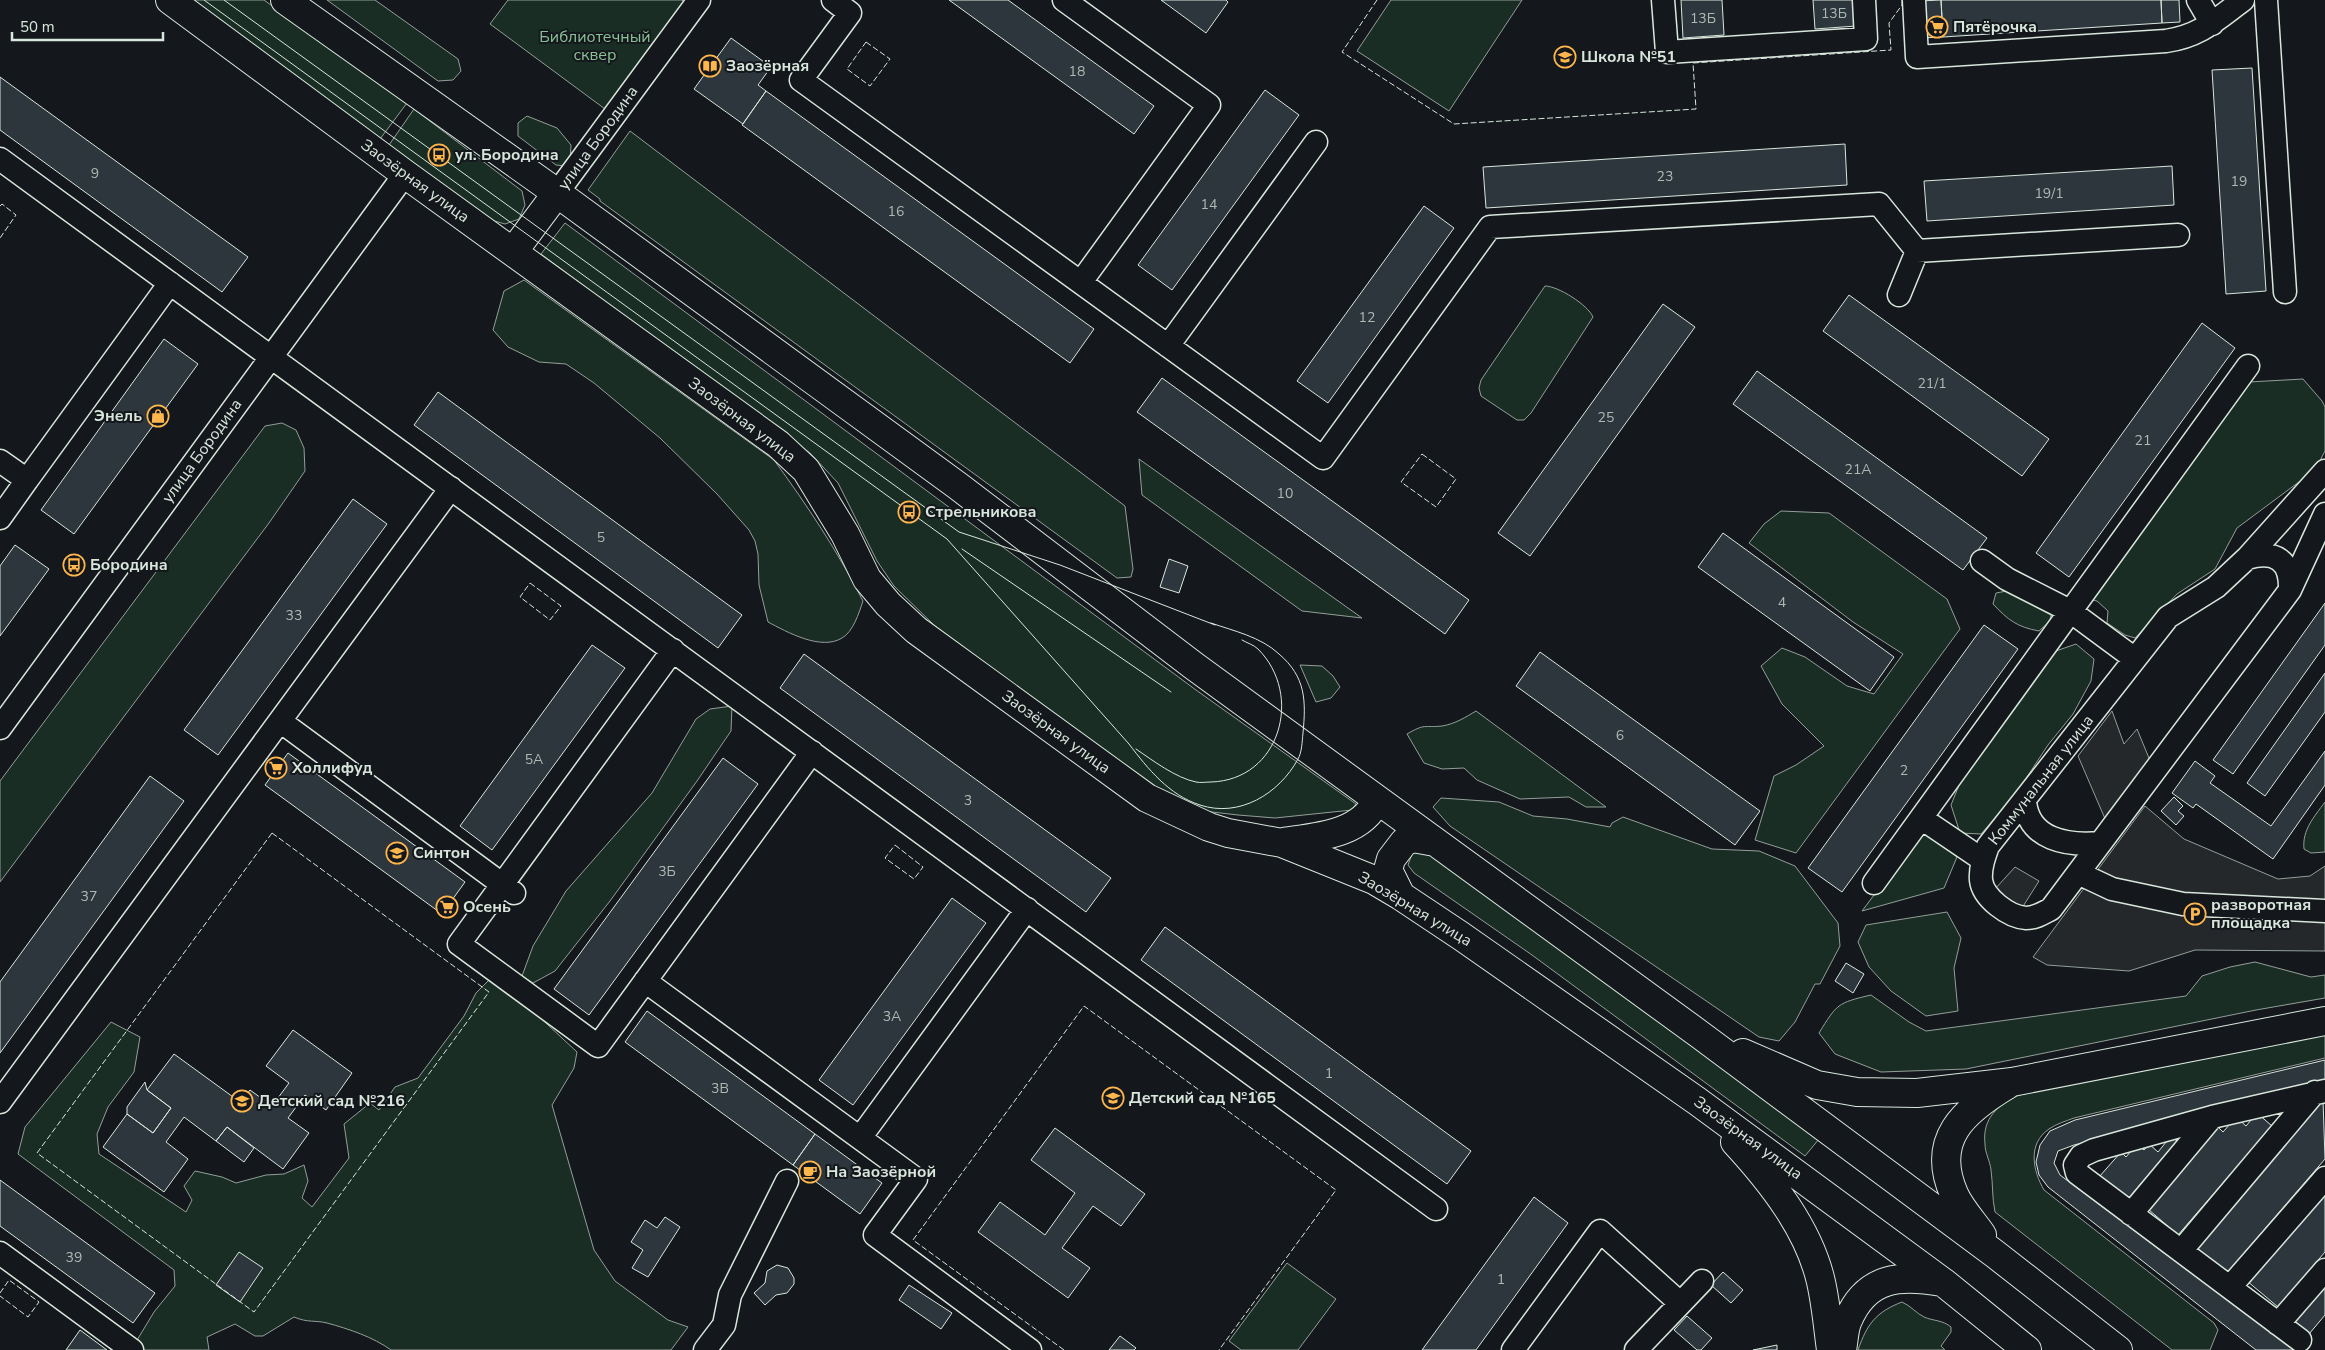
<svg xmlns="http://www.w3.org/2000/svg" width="2325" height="1350" viewBox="0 0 2325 1350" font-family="'Nunito Sans',sans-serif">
	<rect width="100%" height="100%" fill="#14181c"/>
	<path fill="#1a2d24" stroke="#939e99" d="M188,0H264L407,103L380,139Z
		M327,0H375L458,59L461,71L453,80L438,81Z
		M508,0H682L684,2L605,109L490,24Z
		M1391,0H1522L1449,111L1357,51Z
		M414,109L522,191L525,205L519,219L505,224L491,220L389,145Z
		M527,116L557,128L571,145L570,162L566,166L556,165L518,136V123Z
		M630,131L1125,506L1133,569L1131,577L1117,578L600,201V199L588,190Z
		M565,223L1196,690L1356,804L1352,810L1275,818L1238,815L1203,811L1157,789L936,627L894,586L877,561L838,483L810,453L541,254Z
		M524,280L774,460C807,505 838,552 863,601C859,613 853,632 842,638C821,651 787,632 768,622L759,585L758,554L755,541L749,530L717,494L660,438L594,383L566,364L539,362L508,347L493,330L504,291Z
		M1545,286C1558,286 1588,305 1593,317L1531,413L1524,420H1517L1481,396L1479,388L1481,380Z
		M2303,379L2322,401L2325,407V451L2315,470L2237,528L2215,569L2177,594L2135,638L2125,635L2107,623L2108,611L2097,601L2088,599L2249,382Z
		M282,423L296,430L304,448L305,471L269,523L0,882V781L265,426Z
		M1139,459L1362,618L1302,611L1142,495Z
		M1781,511L1829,513L1947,599L1960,629L1796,853L1755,840L1774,776L1796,765L1824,746L1782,704L1761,666L1782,648L1805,657L1847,686L1874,694L1903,654L1853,622L1749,543L1764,524Z
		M2012,590L2052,609L2050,621L2039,631C2017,627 2008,620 1993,604L1996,593Z
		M2076,644L2094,659L2091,681L2073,714L2048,745L2015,795L1981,834L1960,833L1951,805L1966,768L2053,652Z
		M1300,665L1322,666L1333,676L1340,687L1331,698L1316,702Z
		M732,706L731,731L697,781L610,901L555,971L533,983L522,976L533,946L566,891L652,793L696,719L710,709Z
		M1476,711L1606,807H1586L1569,797L1520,799L1477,780L1464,768L1442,769L1424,763L1407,734C1426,723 1423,728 1442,726C1455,724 1466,717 1476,711Z
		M1441,798L1499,802L1533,816L1567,819L1610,827L1612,823L1623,817L1712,849L1759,851L1795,866L1838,923L1840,946L1820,984H1815L1795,1022L1779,1041L1759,1037L1450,826L1433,807Z
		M2325,802V852L2311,853L2304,849C2302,830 2314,817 2325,802Z
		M1923,830L1957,857L1944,888L1862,911Z
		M1416,850L1424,851L1441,863L1819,1139L1805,1156L1532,955L1414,873L1408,865L1412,854Z
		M1947,912L1961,938L1954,968L1958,1011L1926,1016L1891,991L1869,967L1858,942L1866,925Z
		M2255,962L2311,977L2325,975V998L2256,1010L1966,1069L1881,1072L1835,1054L1819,1033C1837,1004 1837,1003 1871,995L1909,1022L1926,1031L2186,996L2202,976L2230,967Z
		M509,966L533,1011L577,1052L574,1068L552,1105L594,1250L615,1281L668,1320L688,1327L671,1350H391C373,1337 349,1329 327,1323C315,1320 308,1323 294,1317L263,1336H255L235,1324L207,1337L209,1350H131L154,1312L175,1286L174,1270L18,1154L25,1127L111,1022L140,1037L134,1072L108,1107L97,1134L99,1154L186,1212L192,1200L184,1186L195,1171L222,1177L236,1183L266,1175L284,1174L304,1165L308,1181L302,1198L312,1207L349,1158L344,1124L370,1103L379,1110L395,1087L418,1078L464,1016L476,993L491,978Z
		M2325,1035V1058L2074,1118C2066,1121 2056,1124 2049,1129C2027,1144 2033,1171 2044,1190L2214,1323L2218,1330L2210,1350H2172L1995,1212C1992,1198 1993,1184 1991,1170C1990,1161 1985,1153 1985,1144C1982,1118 1998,1105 2019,1095Z
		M1287,1263L1336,1299L1298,1350H1241L1229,1341Z
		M1902,1302C1911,1306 1916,1313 1924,1317C1933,1321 1943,1320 1951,1327V1332L1941,1346L1945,1350H1858C1867,1324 1876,1312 1902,1302Z"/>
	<path fill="#24282b" stroke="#939e99" d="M2112,711L2124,744L2137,729L2151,763L2106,821L2078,756Z
		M2145,806L2184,839L2278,879L2310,876L2325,866V951L2195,950L2129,971L2047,965L2033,957Z
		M2015,867L2039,881L2022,908L1995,889Z"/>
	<path fill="#2c363c" stroke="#d8e6dc" d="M949,0H1008L1154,106L1134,134Z
		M1161,0H1226L1228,2L1206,33Z
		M1681,0H1722L1724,35L1683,38Z
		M1813,0H1854L1856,26L1815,29Z
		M1941,0H2161L2162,23L1943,37Z
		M1941,0L1943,37L1921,38L1919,1Z
		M2161,0H2179L2180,22L2162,23Z
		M731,38L771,67L758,85L766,91L743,124L694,89Z
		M2252,68L2266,291L2226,294L2212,70Z
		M0,77L248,257L222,292L0,130Z
		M1265,90L1299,115L1172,290L1138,265Z
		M766,91L1094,329L1070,363L742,125Z
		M1845,144L1847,185L1486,208L1483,167Z
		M2172,166L2174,205L1927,221L1924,181Z
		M1424,206L1454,228L1328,403L1297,381Z
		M1849,295L2049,439L2022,476L1823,331Z
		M1663,304L1695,327L1530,556L1498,533Z
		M2202,323L2235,348L2069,577L2036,553Z
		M164,339L198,364L74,534L41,510Z
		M1757,371L1987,538L1963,570L1733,404Z
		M1162,378L1469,600L1445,634L1137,412Z
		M438,392L742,615L718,648L414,425Z
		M353,499L387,524L218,755L184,730Z
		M1723,533L1894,657L1870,691L1698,567Z
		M15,545L49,569L0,636V566Z
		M1169,559L1188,566L1179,593L1160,587Z
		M2325,603V645L2233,774L2213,760Z
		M1984,625L2018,649L1842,892L1808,868Z
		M592,645L625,668L492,850L460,826Z
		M1540,652L1760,811L1735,845L1516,686Z
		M804,654L1111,878L1086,912L780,688Z
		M2325,673V712L2265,796L2247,783Z
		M2325,751V785L2273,859L2196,804L2193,808L2172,793L2195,761L2215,776L2210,783L2271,826Z
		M288,753L465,882L442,914L265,785Z
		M723,758L758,784L589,1015L554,989Z
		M150,776L184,801L0,1053V982Z
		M2174,797L2183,806L2178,811L2184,816L2176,825L2161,811Z
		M952,898L986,923L853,1105L819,1080Z
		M1165,927L1471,1151L1447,1184L1141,960Z
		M1846,963L1864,974L1853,993L1835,981Z
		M647,1011L815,1134L793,1165L625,1042Z
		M293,1030L352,1073L326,1110L305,1095L288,1118L309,1133L283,1169L227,1127L216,1141L184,1117L166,1142L188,1159L164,1192L103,1147L127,1114L153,1133L171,1108L147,1090L174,1054L240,1102L250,1090L272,1106L289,1083L266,1066Z
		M2325,1060V1081L2074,1145L2058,1151L2054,1163L2060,1175L2294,1350H2256L2048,1187L2039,1175L2036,1162L2040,1145L2050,1131L2075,1120Z
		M145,1082L147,1090L171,1108L153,1133L127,1114V1107Z
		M2323,1100L2325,1159L2226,1274L2196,1248Z
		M2257,1113L2272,1126L2178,1235L2148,1209L2218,1127L2223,1132L2236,1117L2246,1126Z
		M227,1127L254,1148L244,1162L216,1141Z
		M1055,1128L1145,1194L1121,1226L1093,1206L1062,1248L1090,1268L1068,1298L978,1232L1000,1202L1045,1235L1075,1193L1031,1160Z
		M815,1134L882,1183L860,1214L793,1165Z
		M2171,1136L2177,1141L2126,1201L2099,1177L2121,1152L2126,1157L2137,1144L2144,1150L2149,1144L2158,1152Z
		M0,1180L155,1293L133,1323L0,1226Z
		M2325,1189V1252L2278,1307L2247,1281Z
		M1534,1197L1568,1223L1476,1350H1422Z
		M665,1217L680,1227L648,1277L632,1268L643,1250L631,1242L645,1220L657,1228Z
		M239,1252L263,1268L240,1302L216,1285Z
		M777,1265L788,1268L794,1278V1284L787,1293L776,1295L765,1305L754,1293L765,1283L767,1271Z
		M1723,1272L1743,1290L1731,1303L1711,1285Z
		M2325,1283V1315L2309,1334L2293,1320Z
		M909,1285L952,1313L941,1329L899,1300Z
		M1687,1316L1712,1338L1701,1350H1697L1674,1330Z
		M80,1330L107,1350H66Z
		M1120,1336L1136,1348L1134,1350H1109Z
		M1777,1345V1350H1753Z"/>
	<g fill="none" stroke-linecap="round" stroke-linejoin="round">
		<g stroke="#d8e6dc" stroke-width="25">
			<path id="minor" d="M833,0L850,13L801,80L1323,458L1490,227L1879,204L1917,251L1899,295
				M1064,0L1209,105L1081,282
				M1663,0L1667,52L1866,39L1864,0
				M1914,0L1917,57L2166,41C2200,36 2216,20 2243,0
				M2198,0L2212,24
				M2266,0L2285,292
				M0,159L1436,1209
				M557,193L699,0
				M1917,251L2178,235
				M1168,346L1316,142
				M0,461L27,480L170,283
				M2325,471L2247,558L2216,587L2168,617L1988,846C1984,857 1980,868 1981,880C1983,898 2009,917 2026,918C2036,918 2043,913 2051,909L2290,590L2325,514
				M0,518L27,480
				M2247,558C2275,550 2291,560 2290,590
				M1982,561L2007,579L2070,611L2135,659
				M673,650L459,944L598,1046L812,752
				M280,721L514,893
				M0,728L405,174
				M2025,801C2028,840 2068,846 2100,843
				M1921,818L1983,860
				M2078,873L2112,889L2183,904L2325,911
				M1874,883L2248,366
				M645,981L916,1179L875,1235L1030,1350
				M0,1102L451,488
				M860,1138L1027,909
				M2131,1214L2212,1117
				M2181,1251L2315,1092
				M0,1253L132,1350
				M2230,1287L2325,1178
				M2278,1324L2325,1270
				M2300,1340L2077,1173L2075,1165L2081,1156L2094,1150L2212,1117L2325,1091
				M705,1350L724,1325L730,1295L787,1181
				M1513,1350L1600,1231L1680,1303
				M1636,1350L1702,1281"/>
		</g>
		<g stroke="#d8e6dc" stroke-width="30">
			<path id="major" d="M170,0L405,174L778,444L806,470L845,534L867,579L888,604L916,630L1147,798L1209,827L1228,833L1282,843L1374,880L1401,896L1461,936L1697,1101L1943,1282L2027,1350
				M285,0L557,193L958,486L1194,666L1699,1034L1995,1254L2118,1350
				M513,252L557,193
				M1283,842C1316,837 1361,835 1377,800
				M1401,896L1388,870L1391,859L1404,842L1413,838L1435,842
				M1743,1053L1817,1085L1857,1092L1917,1093L2012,1082L2325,1021
				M1735,1142C1771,1181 1809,1229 1821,1282C1826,1304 1828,1328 1831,1350
				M1982,1235C1973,1222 1960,1208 1954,1194C1930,1139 1964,1111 2007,1085
				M1842,1350C1844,1340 1844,1328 1848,1320C1867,1275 1902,1275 1942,1282"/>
		</g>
		<use href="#minor" stroke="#14181c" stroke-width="22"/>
		<use href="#major" stroke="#14181c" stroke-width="28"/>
		<path stroke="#d8e6dc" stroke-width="1" d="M204,0L947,539L1129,744C1148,769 1169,795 1200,805C1239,818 1279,794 1298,759C1302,752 1302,742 1303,733C1306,701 1306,677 1279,654C1261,637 1234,631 1211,623
			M224,0L959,532L1060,565L1215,625
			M962,549L1171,692
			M1136,749C1152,760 1176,778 1196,782C1200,783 1206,782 1211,782C1280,780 1304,695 1258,649C1254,645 1247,643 1242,640"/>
		<path stroke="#d8e6dc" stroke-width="1" stroke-dasharray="6 2.5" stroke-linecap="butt" d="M1377,0L1342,52L1454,124L1696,109L1693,63L1891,50L1889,23L1902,5V0
			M866,42L890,59L870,86L847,69Z
			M0,206L2,204L16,215L0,238
			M1422,454L1456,479L1436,507L1401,482Z
			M530,583L561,606L550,620L520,597Z
			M272,833L489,992L254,1312L37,1153Z
			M895,845L923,867L914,879L885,858Z
			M0,1293L9,1280L39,1302L28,1317L0,1296
			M1064,1350L913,1240L1084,1006L1336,1190L1219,1350"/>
	</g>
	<defs>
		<g id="supermarket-ring" transform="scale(1.125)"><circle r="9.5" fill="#14181c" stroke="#ffb74d" stroke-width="1.5"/><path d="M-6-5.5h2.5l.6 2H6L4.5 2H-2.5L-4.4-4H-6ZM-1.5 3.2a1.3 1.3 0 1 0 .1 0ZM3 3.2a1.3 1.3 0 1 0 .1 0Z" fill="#ffb74d"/></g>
		<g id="school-ring" transform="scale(1.125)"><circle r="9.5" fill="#14181c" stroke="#ffb74d" stroke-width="1.5"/><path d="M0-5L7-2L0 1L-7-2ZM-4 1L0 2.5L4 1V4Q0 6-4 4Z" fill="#ffb74d"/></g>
		<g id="library-ring" transform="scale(1.125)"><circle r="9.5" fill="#14181c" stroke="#ffb74d" stroke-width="1.5"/><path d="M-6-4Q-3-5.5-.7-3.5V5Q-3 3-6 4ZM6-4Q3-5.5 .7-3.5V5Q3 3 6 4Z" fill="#ffb74d"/></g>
		<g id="bus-ring" transform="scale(1.125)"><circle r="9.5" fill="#14181c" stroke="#ffb74d" stroke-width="1.5"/><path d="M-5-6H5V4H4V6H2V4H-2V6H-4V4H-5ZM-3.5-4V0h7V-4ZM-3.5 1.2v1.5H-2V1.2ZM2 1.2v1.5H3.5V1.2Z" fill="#ffb74d"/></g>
		<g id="shop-ring" transform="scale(1.125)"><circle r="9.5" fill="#14181c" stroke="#ffb74d" stroke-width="1.5"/><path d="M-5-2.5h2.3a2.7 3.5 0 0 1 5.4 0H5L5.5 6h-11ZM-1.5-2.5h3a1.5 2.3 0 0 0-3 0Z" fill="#ffb74d"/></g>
		<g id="parking-ring" transform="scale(1.125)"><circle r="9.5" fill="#14181c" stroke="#ffb74d" stroke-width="1.5"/><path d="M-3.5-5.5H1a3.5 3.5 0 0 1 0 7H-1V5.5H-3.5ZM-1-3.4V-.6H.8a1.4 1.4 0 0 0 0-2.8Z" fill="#ffb74d"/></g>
		<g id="cafe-ring" transform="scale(1.125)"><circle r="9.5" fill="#14181c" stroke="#ffb74d" stroke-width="1.5"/><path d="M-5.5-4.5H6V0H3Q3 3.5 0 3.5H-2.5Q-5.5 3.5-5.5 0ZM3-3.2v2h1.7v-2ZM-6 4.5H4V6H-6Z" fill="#ffb74d"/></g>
	</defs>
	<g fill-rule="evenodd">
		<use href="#supermarket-ring" x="1937" y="27"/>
		<use href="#school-ring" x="1565" y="57"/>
		<use href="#library-ring" x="710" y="66"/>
		<use href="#bus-ring" x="439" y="155"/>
		<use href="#shop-ring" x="158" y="416"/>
		<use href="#bus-ring" x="909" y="512"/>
		<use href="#bus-ring" x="74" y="565"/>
		<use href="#supermarket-ring" x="276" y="768"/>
		<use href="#school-ring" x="397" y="853"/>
		<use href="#supermarket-ring" x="447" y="907"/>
		<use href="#parking-ring" x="2195" y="914"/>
		<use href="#school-ring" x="1113" y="1098"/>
		<use href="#school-ring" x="242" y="1101"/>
		<use href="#cafe-ring" x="810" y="1172"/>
	</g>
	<g text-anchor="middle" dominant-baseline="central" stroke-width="4" stroke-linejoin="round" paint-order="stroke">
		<g font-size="14" fill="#adbab4">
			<text x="1834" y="13">13Б</text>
			<text x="1703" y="18">13Б</text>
			<text x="1077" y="71">18</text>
			<text x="95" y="173">9</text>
			<text x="1665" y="176">23</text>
			<text x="2239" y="181">19</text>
			<text x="2049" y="193">19/1</text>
			<text x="1209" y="204">14</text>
			<text x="896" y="211">16</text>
			<text x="1367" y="317">12</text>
			<text x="1932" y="383">21/1</text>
			<text x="1606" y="417">25</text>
			<text x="2143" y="440">21</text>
			<text x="1858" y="469">21А</text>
			<text x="1285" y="493">10</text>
			<text x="601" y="537">5</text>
			<text x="1782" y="602">4</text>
			<text x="294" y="615">33</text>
			<text x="1620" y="735">6</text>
			<text x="534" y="759">5А</text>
			<text x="1904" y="770">2</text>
			<text x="968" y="800">3</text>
			<text x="667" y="871">3Б</text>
			<text x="89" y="896">37</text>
			<text x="892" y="1016">3А</text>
			<text x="1329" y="1073">1</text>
			<text x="720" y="1088">3В</text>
			<text x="74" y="1257">39</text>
			<text x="1501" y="1279">1</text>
		</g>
		<g font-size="16" font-weight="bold" fill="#d8e6dc" stroke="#14181c" text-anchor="start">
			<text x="1953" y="27">Пятёрочка</text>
			<text x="1581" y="57">Школа №51</text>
			<text x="726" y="66">Заозёрная</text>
			<text x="455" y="155">ул. Бородина</text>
			<text x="142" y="416" text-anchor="end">Энель</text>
			<text x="925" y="512">Стрельникова</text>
			<text x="90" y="565">Бородина</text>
			<text x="292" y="768">Холлифуд</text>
			<text x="413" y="853">Синтон</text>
			<text x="2211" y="905">разворотная<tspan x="2211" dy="18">площадка</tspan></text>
			<text x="463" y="907">Осень</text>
			<text x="1129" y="1098">Детский сад №165</text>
			<text x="258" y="1101">Детский сад №216</text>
			<text x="826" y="1172">На Заозёрной</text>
		</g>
		<g font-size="16" fill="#8ac095" stroke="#14181c">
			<text x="595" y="37">Библиотечный<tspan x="595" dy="18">сквер</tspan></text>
		</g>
		<g font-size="16" fill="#d8e6dc" stroke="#14181c">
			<text transform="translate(598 138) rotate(-54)">улица Бородина</text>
			<text transform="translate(415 181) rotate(36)">Заозёрная улица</text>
			<text transform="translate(742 420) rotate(37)">Заозёрная улица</text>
			<text transform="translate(202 451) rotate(-54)">улица Бородина</text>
			<text transform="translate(1056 732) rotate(36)">Заозёрная улица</text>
			<text transform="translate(2041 780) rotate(-52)">Коммунальная улица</text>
			<text transform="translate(1415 909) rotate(31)">Заозёрная улица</text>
			<text transform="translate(1748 1138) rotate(36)">Заозёрная улица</text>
		</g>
	</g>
	<path d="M12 32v8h151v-8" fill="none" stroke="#d8e6dc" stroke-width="2.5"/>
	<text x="20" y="32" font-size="15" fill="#d8e6dc" stroke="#14181c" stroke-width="4" paint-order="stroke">50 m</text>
</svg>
